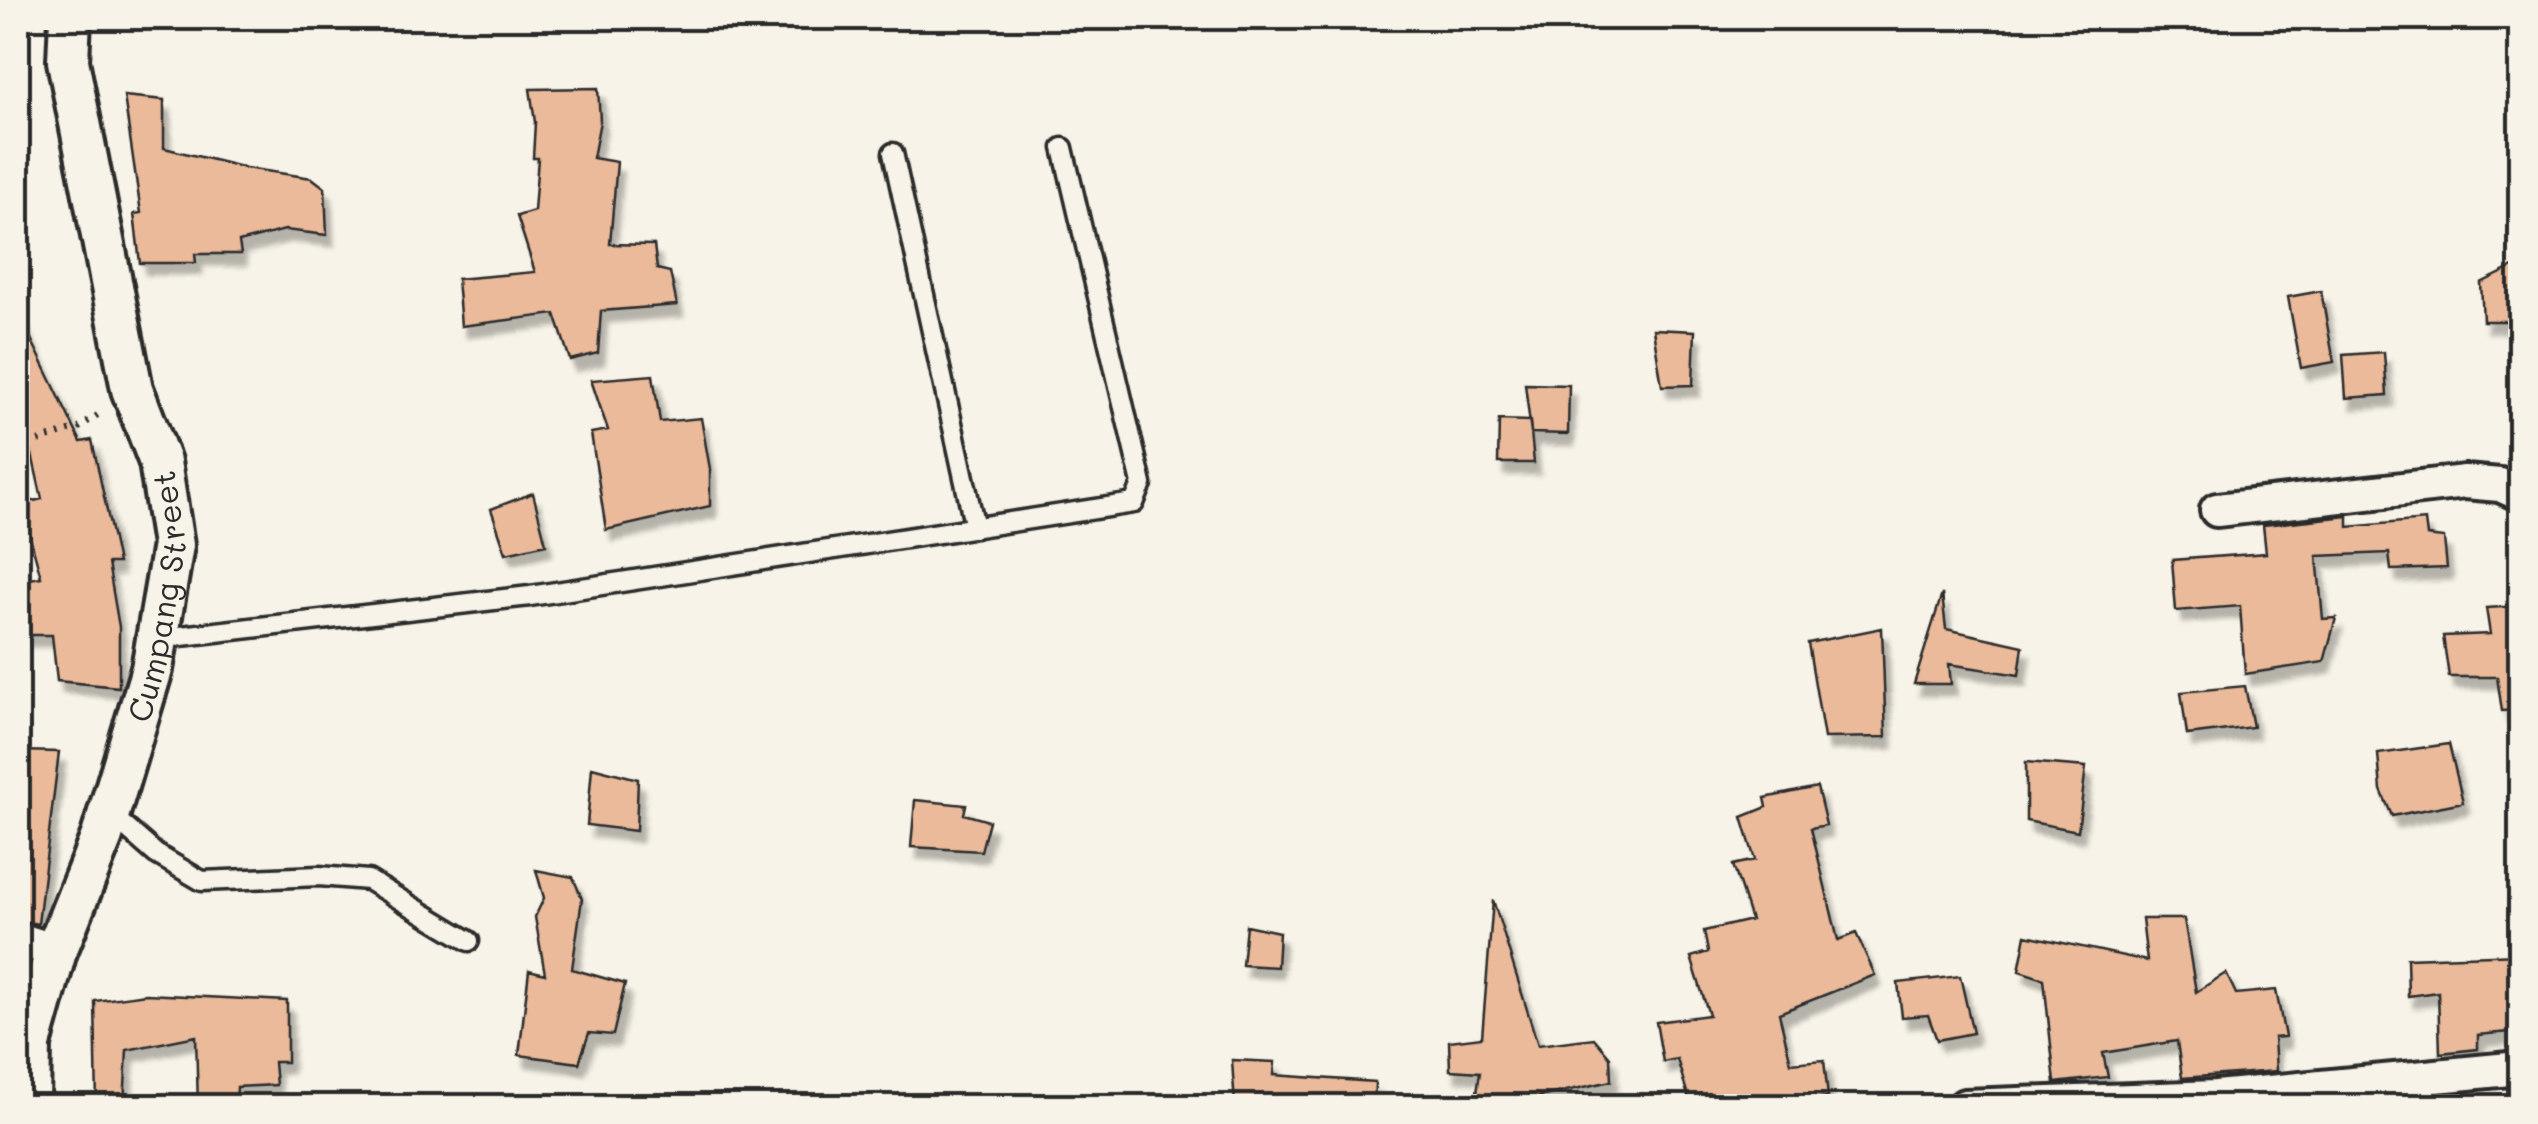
<svg xmlns="http://www.w3.org/2000/svg" width="2538" height="1124" viewBox="0 0 2538 1124" font-family="Mali,sans-serif">
	<defs>
		<filter id="shadow"><feDropShadow dx="6" dy="11" stdDeviation="2.5" flood-color="#0004"/></filter>
	</defs>
	<rect width="100%" height="100%" fill="#f7f3e8"/>
	<filter id="ink" filterUnits="userSpaceOnUse"><feTurbulence type="fractalNoise" baseFrequency=".01" numOctaves="2"/><feDisplacementMap in="SourceGraphic" scale="20" xChannelSelector="R" yChannelSelector="G"/><feConvolveMatrix kernelMatrix="1 2 1 2 8 2 1 2 1" color-interpolation-filters="sRGB"/></filter>
	<g filter="url(#ink)">
		<path fill="#eaba9b" stroke="#2b2b2b" stroke-width="2.5" filter="url(#shadow)" d="M598,88L600,121L593,158L617,162L610,244L654,245L657,269L670,272L677,305L601,311L598,353L570,360L555,314L461,326L457,279L535,272L517,216L534,211L538,158H533L535,122L530,89Z
			M124,96L164,100V148L246,168L312,178L325,188L327,235L285,230L239,242L241,254H195L196,263H140L134,214L141,213Z
			M2520,264V321H2483L2481,283Z
			M2321,291L2334,362L2301,368L2288,297Z
			M18,312L81,442L92,440L118,563H108L119,627V687L57,681L52,635H18V581L41,577L21,504L42,499L25,423L18,427Z
			M1653,329L1695,331L1693,385L1662,386Z
			M2384,352L2387,395L2346,398L2343,355Z
			M653,375L660,422L701,418L710,469V506L606,530L591,433L608,430L591,380Z
			M1525,384L1569,385L1568,434L1531,433Z
			M1499,420L1530,421L1534,463H1498Z
			M533,493L546,544L506,553L491,509Z
			M2348,516V527L2425,520L2427,536L2444,538L2447,568L2391,570L2389,553L2317,556L2323,619L2336,618L2324,662L2245,674L2240,606L2176,611L2172,560L2266,553L2263,525Z
			M1942,594L1946,629L2023,646L2019,675L1949,664L1951,684H1914Z
			M2520,606V710L2502,711L2497,677H2449L2443,636L2490,634L2486,608Z
			M1882,628L1886,737L1824,738L1808,643Z
			M2245,686L2253,727L2187,735L2181,692Z
			M2449,744L2463,802L2392,816L2381,790L2378,754Z
			M18,751L59,752L38,924L18,920Z
			M2026,762L2086,767L2078,831L2026,821Z
			M592,767L638,779L636,831L587,825Z
			M1817,787L1826,825L1811,828L1838,940L1856,933L1875,975L1779,1013L1791,1063L1824,1060L1828,1097L1757,1106H1691L1677,1059L1663,1062L1656,1022L1709,1015L1691,957L1708,952L1704,931L1751,920L1733,865L1755,860L1742,817L1767,807L1765,798Z
			M915,800L966,805L964,814L989,821L981,851L911,847Z
			M536,870L573,877L582,899L572,969L625,984L613,1035L589,1033L579,1063L519,1055L529,970L545,974L535,917L544,898Z
			M1493,900L1538,1045L1594,1038L1610,1057L1611,1081L1499,1106H1475L1480,1072L1450,1070L1449,1041L1482,1037Z
			M2142,919H2184L2196,992L2226,973L2236,994L2276,990L2285,1037L2274,1038L2276,1071L2182,1078L2177,1041L2103,1053L2108,1077L2055,1083L2044,979L2019,971L2026,935L2147,961Z
			M1246,925L1279,932L1277,967L1242,965Z
			M2520,954V1031L2478,1035V1049L2440,1053L2438,992L2408,996L2407,958Z
			M1960,976L1973,1033L1937,1040L1928,1015L1902,1017L1898,983Z
			M146,994L287,1001V1062H274L276,1085L237,1087L236,1106H198L196,1036L127,1050L124,1106H97L95,1001Z
			M1232,1060L1275,1062L1274,1075L1375,1082L1374,1106H1235Z"/>
		<g fill="none" stroke-linecap="round" stroke-linejoin="round">
			<g stroke="#2b2b2b" stroke-width="25">
				<path id="service" d="M893,153L975,528
					M155,639L530,596L1134,503L1142,484L1063,148
					M109,813L156,854L202,881L319,876L368,880L469,941"/>
			</g>
			<g stroke="#2b2b2b" stroke-width="40">
				<path id="minor" d="M2217,510L2465,482L2500,485L2520,494
					M18,939L56,951
					M1965,1106L2216,1097L2520,1068"/>
			</g>
			<g stroke="#2b2b2b" stroke-width="48">
				<g id="tertiary">
					<path id="s1" d="M29,1106L30,1044L56,951L102,836L152,669L173,545L160,462L132,389L68,61L70,18"/>
				</g>
			</g>
			<path stroke="#2b2b2b" stroke-width="6" stroke-dasharray="2.5 8" stroke-linecap="butt" d="M18,447L79,428L99,414"/>
			<use href="#service" stroke="#f7f3e8" stroke-width="18"/>
			<use href="#minor" stroke="#f7f3e8" stroke-width="32"/>
			<use href="#tertiary" stroke="#f7f3e8" stroke-width="40"/>
		</g>
	</g>
	<g text-anchor="middle" dominant-baseline="central" stroke-width="9" stroke-linejoin="round" paint-order="stroke">
		<g font-size="32" fill="#2b2b2b" stroke="#f7f3e8">
			<text stroke="none"><textPath href="#s1" startOffset="530">Cumpang Street</textPath></text>
		</g>
	</g>
	<rect width="2538" height="1124" fill="none" stroke="#f7f3e8" stroke-width="60"/>
	<rect x="30" y="30" width="2478" height="1064" fill="none" stroke="#2b2b2b" stroke-width="4" filter="url(#ink)"/>
</svg>
